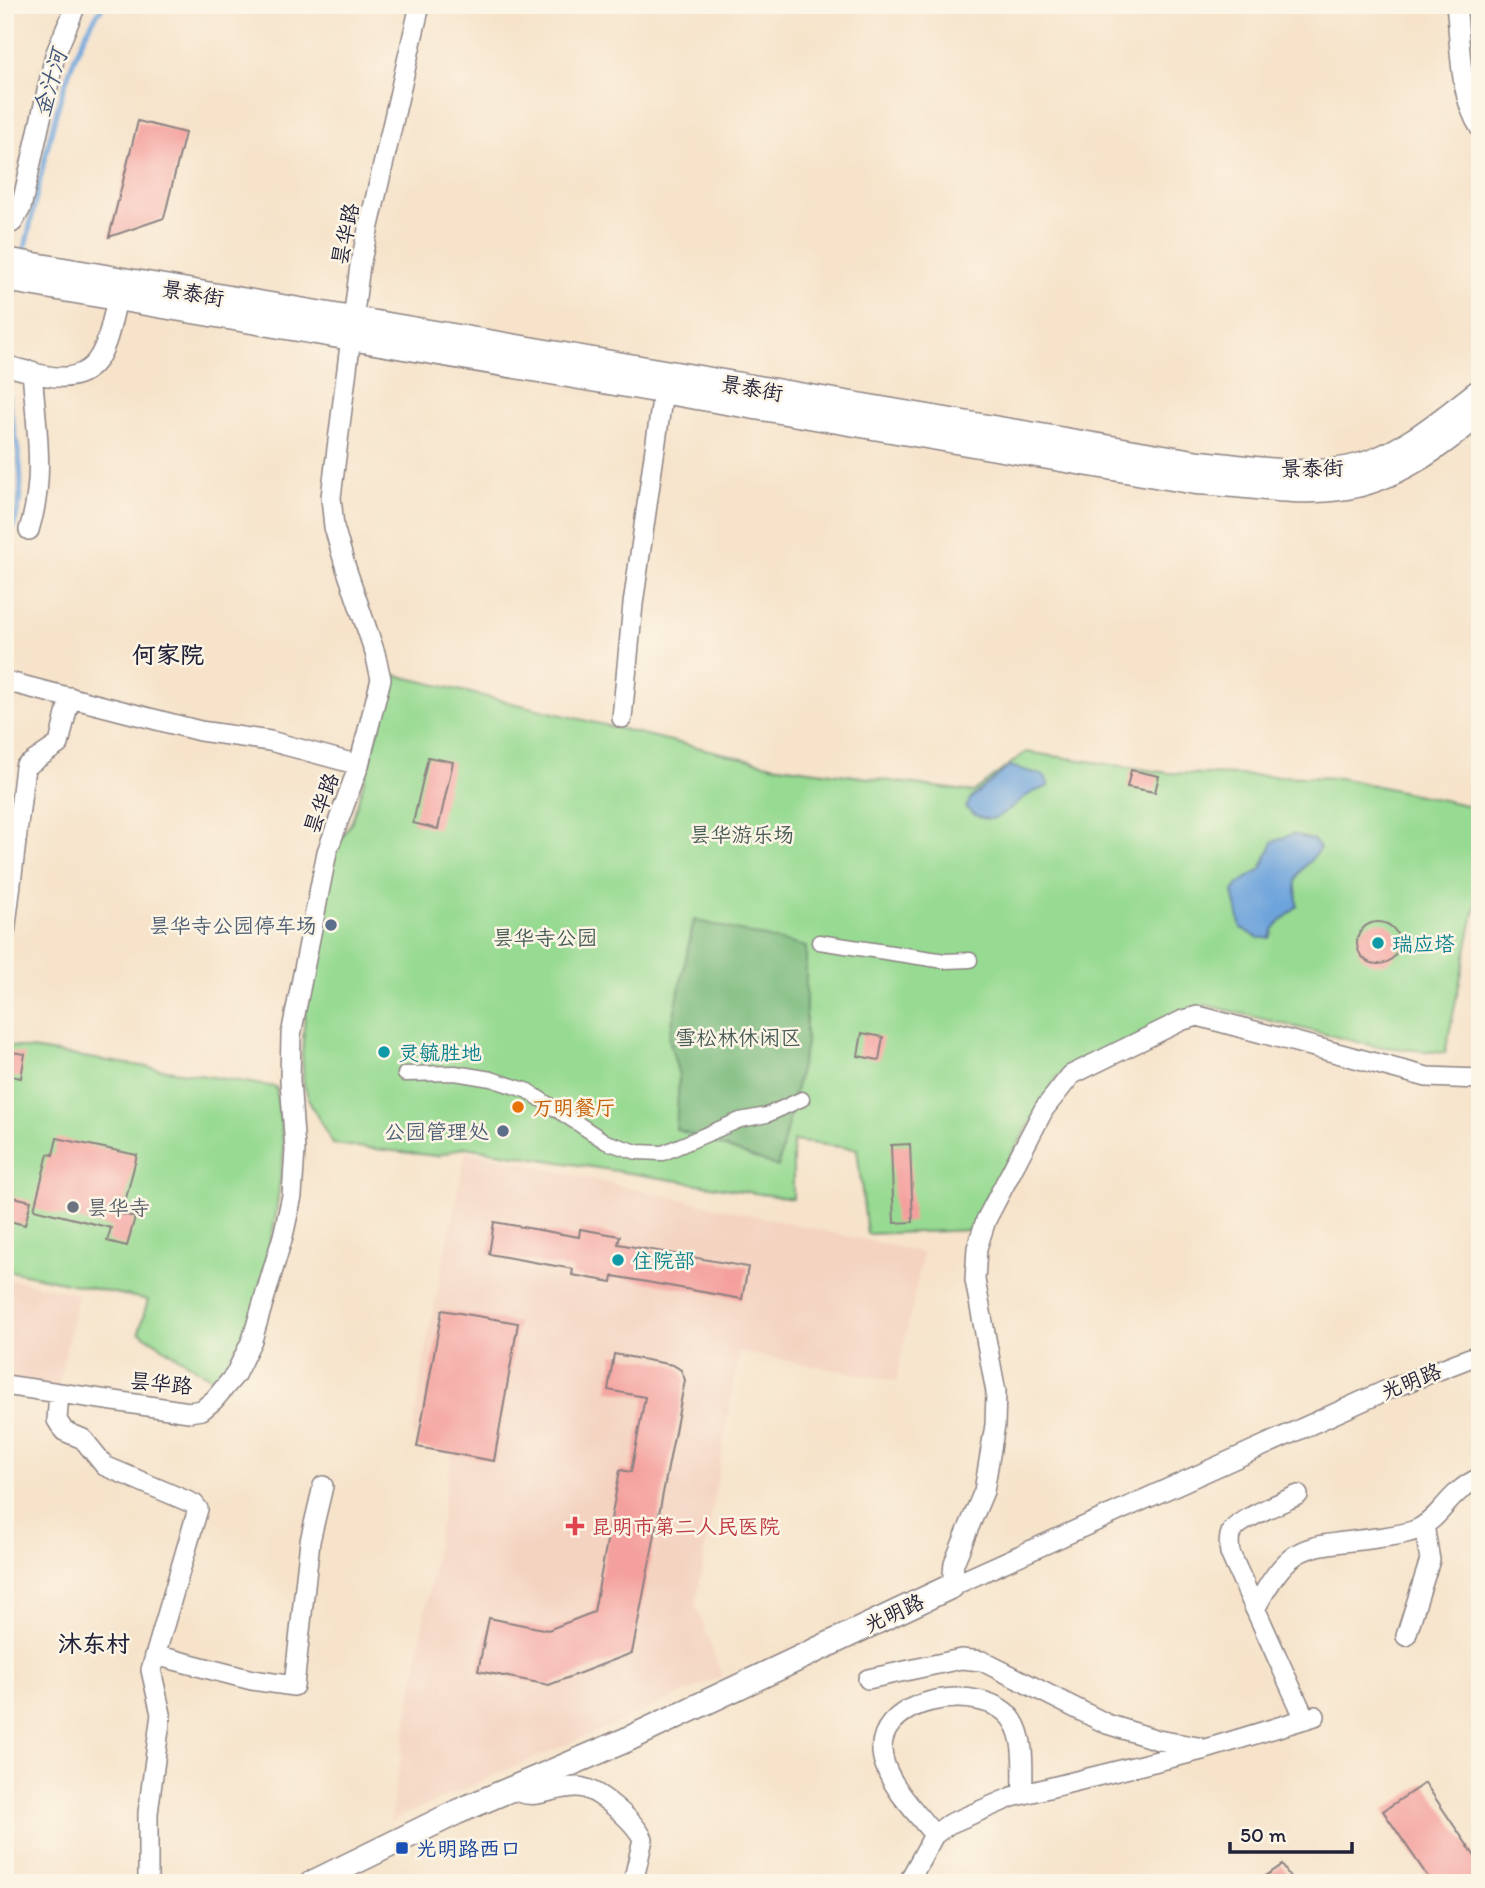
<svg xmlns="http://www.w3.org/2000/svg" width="1485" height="1888" viewBox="0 0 1485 1888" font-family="Itim,'LXGW WenKai TC',sans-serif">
	<rect width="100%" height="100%" fill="#fcf5e5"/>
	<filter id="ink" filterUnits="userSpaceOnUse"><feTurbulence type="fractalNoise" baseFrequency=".0143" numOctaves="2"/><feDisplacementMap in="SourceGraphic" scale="14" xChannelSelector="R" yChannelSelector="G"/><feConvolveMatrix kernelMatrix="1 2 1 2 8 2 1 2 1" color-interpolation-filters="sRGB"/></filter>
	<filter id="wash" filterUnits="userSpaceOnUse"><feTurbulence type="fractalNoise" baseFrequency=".00686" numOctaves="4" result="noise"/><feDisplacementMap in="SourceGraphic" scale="28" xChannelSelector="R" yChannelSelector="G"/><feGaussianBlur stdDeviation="1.57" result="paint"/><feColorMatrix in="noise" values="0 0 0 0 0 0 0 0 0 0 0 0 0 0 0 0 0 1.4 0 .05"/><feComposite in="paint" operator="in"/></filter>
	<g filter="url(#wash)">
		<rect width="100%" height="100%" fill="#f6e3ca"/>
		<path fill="#f4d3c1" d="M466,1151L923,1253L896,1381L739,1352L696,1604L722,1677L390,1821L453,1447L412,1435L429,1331Z
			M5,1278L78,1294L57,1392L5,1381Z"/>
		<path fill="#97da92" stroke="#5c7e66" stroke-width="2" d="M395,675L772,765L973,792L1026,752L1169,773L1340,778L1480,808V884L1445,1053L1374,1046L1206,1005L1058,1076L978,1212L973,1230L867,1234L857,1149L793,1141V1199L465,1147L436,1156L333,1144L311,1105L304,1085L302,1055L306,999L336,847L352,821Z
			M5,1045L276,1087L284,1149L275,1221L252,1319L216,1381L139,1332L148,1300L5,1270Z"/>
		<path fill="#79ba7c" stroke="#4e6e5c" stroke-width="2" d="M694,920L806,947V1044L778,1167L676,1129L679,1076L669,1039Z"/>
		<path fill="#6ea4dc" stroke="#48638c" stroke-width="2" d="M1010,766L1045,776L1049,786C1042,789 1034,791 1028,795C1007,808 994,834 966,808L971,798Z
			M1292,834L1313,840L1320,848C1314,860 1298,868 1296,882C1295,889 1298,898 1297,906L1274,928L1270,938H1259L1241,928L1233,892L1238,884L1261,869L1273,842Z"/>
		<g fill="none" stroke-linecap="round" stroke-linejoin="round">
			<path stroke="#6ea4dc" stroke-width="5" d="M23,257C40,186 59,60 104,5
				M5,340L15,287
				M5,548C38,477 10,441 5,369"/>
		</g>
		<g id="blocks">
			<path fill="#f4a09e" d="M138,121L185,133L164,218L109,237Z
				M428,757L453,762L438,829L413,823Z
				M1131,770L1159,776L1155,792L1127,787Z
				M1357 943a21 21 0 1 1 42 0a21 21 0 1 1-42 0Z
				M862,1033L883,1037L879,1060L858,1056Z
				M5,1051L25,1054L21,1078L5,1075Z
				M57,1138L137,1155L122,1214L135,1217L127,1246L107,1241L111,1228L34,1209L48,1154L53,1155Z
				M910,1144L913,1222L894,1223L891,1145Z
				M5,1195L31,1201L25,1225L5,1220Z
				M494,1222L579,1237L580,1229L620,1236L618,1244L748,1267L742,1299L613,1276L612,1282L572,1275L573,1269L489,1254Z
				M442,1310L518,1323L494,1461L417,1447Z
				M614,1354L673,1365L681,1370L685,1380L632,1653L549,1685L478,1671L489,1618L548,1630L594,1612L620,1470L631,1472L645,1397L608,1390Z
				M1425,1783L1480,1864V1883H1432L1383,1811Z
				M1282,1865L1294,1883H1255Z"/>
		</g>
	</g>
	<g filter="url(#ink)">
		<use href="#blocks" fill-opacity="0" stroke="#8c8282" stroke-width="2"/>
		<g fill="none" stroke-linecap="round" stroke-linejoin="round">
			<g stroke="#8c8282" stroke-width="17">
				<path id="pedestrian" d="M819,942L945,961L970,960
					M405,1074L455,1073L491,1079L528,1091L606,1142L637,1152L663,1153L740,1120L767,1115L802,1099"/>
			</g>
			<g stroke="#8c8282" stroke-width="22">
				<path id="minor" d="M1456,5C1461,45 1458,93 1480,128
					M5,227L13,222L21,208L55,55L76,5
					M5,366C20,368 33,374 48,376C103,385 107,341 117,299
					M29,530C46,478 36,425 32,371
					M5,681L200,731L270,741L359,765
					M622,718L633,604L663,392
					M5,933L25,767L59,744L70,697
					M1480,1079L1427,1077L1198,1016L1183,1020L1071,1075L1044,1109L986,1220L977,1248L975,1280L996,1392L995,1425L984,1491L954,1563L952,1586L1387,1390L1480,1354
					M5,1385L189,1412L202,1410L214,1400L235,1375L252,1340L283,1236L292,1196L295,1150L290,1080L291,1035L327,852L359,765L381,679L375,653L345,565L334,527L331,497L360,265L420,5
					M59,1393L57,1420L64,1431L83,1439L105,1466L194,1504L198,1509L151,1670L161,1714L148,1813V1883
					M1298,1495C1283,1502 1241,1518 1232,1531C1228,1537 1229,1546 1230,1553L1305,1719
					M1255,1609C1292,1540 1303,1548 1376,1538C1389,1536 1405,1535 1418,1529C1442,1517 1449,1491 1480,1478
					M1406,1636L1430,1560L1424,1525
					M155,1655L252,1680L294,1686L310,1541L323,1486
					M868,1679L961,1659L982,1661L1107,1724L1158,1740L1198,1747
					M509,1788C536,1803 549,1787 577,1787C597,1787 635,1822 643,1839L633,1883
					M934,1835C917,1813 894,1791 885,1765C861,1697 987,1678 1013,1721C1026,1741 1022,1771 1023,1794
					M908,1883L934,1835L949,1824L1012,1797L1206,1749L1315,1716"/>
			</g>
			<g stroke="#8c8282" stroke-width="27">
				<path id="tertiary" d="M5,260L1199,463C1253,467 1319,482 1371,462C1412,447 1446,417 1480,391
					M5,279L1196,482C1243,484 1294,495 1341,488C1394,481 1440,446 1480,413
					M312,1883L457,1812L626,1740L952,1586"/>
			</g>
			<use href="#pedestrian" stroke="#fff" stroke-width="14"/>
			<use href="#minor" stroke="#fff" stroke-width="19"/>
			<use href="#tertiary" stroke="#fff" stroke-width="24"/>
		</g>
	</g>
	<g fill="#5c6f8a" stroke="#fcf5e5" stroke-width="2.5">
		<circle cx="331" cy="925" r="7"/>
		<circle cx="503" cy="1131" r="7"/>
	</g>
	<g fill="#0f9aa8" stroke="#fcf5e5" stroke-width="2.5">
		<circle cx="1378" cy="943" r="7"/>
		<circle cx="384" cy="1052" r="7"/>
		<circle cx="618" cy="1260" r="7"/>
	</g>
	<circle fill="#e8710a" stroke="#fcf5e5" stroke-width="2.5" cx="518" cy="1107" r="7"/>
	<circle fill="#6b7280" stroke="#fcf5e5" stroke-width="2.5" cx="73" cy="1207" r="7"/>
	<path fill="#e0444e" stroke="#fcf5e5" stroke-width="2.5" d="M571.5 1515.5h7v7h7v7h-7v7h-7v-7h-7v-7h7z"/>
	<rect fill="#1a4fb4" stroke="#fcf5e5" stroke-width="2.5" x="395" y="1841" width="14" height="14" rx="3.5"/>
	<g text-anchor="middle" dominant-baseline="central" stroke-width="5" stroke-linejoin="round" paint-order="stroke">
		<g font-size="21" fill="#22223b" stroke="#fcf5e5">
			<text transform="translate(345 234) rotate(-78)">昙华路</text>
			<text transform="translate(193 293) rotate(10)">景泰街</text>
			<text transform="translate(752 388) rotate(10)">景泰街</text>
			<text transform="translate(1312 468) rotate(-1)">景泰街</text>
			<text transform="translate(321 803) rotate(-70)">昙华路</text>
			<text transform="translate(1411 1381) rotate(-22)">光明路</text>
			<text transform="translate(161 1383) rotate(6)">昙华路</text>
			<text transform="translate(894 1613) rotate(-25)">光明路</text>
		</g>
		<g font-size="21" fill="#455955" stroke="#fcf5e5">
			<text x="742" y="834">昙华游乐场</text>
			<text x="545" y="937">昙华寺公园</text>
			<text x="738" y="1037">雪松林休闲区</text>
		</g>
		<g font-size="21" fill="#4e5e75" stroke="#fcf5e5" text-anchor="end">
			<text x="317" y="925">昙华寺公园停车场</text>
			<text x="489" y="1131">公园管理处</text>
		</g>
		<g font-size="21" fill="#0d838f" stroke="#fcf5e5" text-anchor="start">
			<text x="1392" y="943">瑞应塔</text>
			<text x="398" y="1052">灵毓胜地</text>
			<text x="632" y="1260">住院部</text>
		</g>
		<g font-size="21" fill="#c56008" stroke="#fcf5e5" text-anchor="start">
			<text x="532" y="1107">万明餐厅</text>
		</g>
		<g font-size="21" fill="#5b616d" stroke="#fcf5e5" text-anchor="start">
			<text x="87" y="1207">昙华寺</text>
		</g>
		<g font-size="21" fill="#be3a42" stroke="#fcf5e5" text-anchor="start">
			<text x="591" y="1526">昆明市第二人民医院</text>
		</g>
		<g font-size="21" fill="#164399" stroke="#fcf5e5" text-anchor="start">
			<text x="416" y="1848">光明路西口</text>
		</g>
		<g font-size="23" font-style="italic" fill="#40567b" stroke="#fcf5e5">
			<text transform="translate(50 83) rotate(-74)">金汁河</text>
		</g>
		<g font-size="24" font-weight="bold" fill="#22223b" stroke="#fcf5e5">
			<text x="168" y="654">何家院</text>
			<text x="94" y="1643">沐东村</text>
		</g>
	</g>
	<rect width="1485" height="1888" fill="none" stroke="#fcf5e5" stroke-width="28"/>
	<path d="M1230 1842v10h122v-10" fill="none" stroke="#22223b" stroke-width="3.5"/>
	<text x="1240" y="1842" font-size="21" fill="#22223b" stroke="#fcf5e5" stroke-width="5" paint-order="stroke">50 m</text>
</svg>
